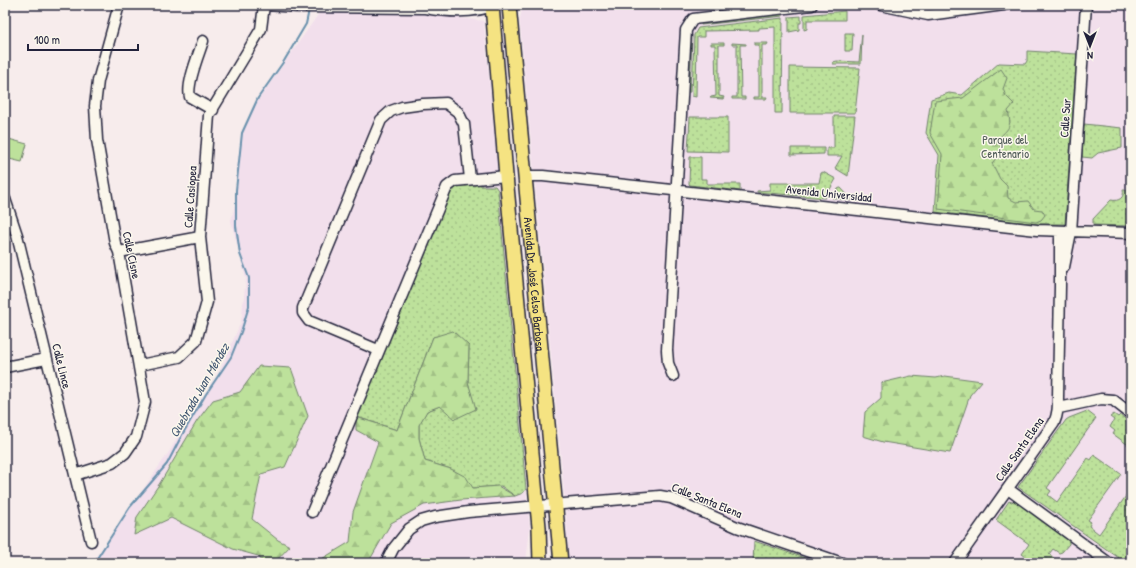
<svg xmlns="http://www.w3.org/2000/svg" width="1136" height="568" viewBox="0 0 1136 568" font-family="'Patrick Hand',sans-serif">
	<defs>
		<pattern id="grass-dots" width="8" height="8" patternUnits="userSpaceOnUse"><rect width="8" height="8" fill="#bde19b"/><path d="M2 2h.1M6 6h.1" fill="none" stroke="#a2c186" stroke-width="1.8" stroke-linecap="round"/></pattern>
		<pattern id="forest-firs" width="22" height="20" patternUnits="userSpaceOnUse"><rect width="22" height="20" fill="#bde19b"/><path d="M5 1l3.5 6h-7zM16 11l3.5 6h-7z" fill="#a2c186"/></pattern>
	</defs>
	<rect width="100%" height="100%" fill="#f7ecec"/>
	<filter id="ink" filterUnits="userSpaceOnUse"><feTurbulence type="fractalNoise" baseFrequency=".025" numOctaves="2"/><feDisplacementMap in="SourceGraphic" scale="8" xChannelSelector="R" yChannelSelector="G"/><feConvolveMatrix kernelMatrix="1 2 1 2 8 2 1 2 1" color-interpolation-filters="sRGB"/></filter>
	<g filter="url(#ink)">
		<path fill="#f2dfec" d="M528,5H1131V563H569L565,503L520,25V19L522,8Z
			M320,12L427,14L484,21L530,528L526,563H92L169,452L187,421L219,373L241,322L246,279L231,221L237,196V168L241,136L256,103Z"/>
		<path fill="url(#grass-dots)" stroke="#70826b" d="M845,11V20H807V29L804,30V15Z
			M783,13V16L701,25V23Z
			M801,16V23H799V30L789,32V17Z
			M783,18L782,113H775V27L759,28V30L704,31V37H697L696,97L692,96L694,35L698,28Z
			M845,33H853L852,51H845Z
			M862,34L861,64H833V62L837,61L859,62Z
			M690,35H692L690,92H687Z
			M711,43H724V45H719V96L724,97L723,99L710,98L711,97L716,96L715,45H711Z
			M732,43L746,44V45H740L741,97H745V99H732V97H737V45H732Z
			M754,43H768L767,45H762V97H767L766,99H754V97H759V45H754Z
			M1027,51L1077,54L1065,224H1037L935,212L939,155L926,133L931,99L949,93L962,95L999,63L1025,64L1027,61Z
			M790,67L860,68L855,113H790Z
			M834,116H855L848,176L835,168L842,156H827V148H834Z
			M690,117H728V152L688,151Z
			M1084,124L1122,128V148L1098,153L1092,158L1082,157Z
			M791,148H824V154L791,155Z
			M690,157H701V179H707V184H740V191L690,185L689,184Z
			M823,172L836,179L825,198L757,192V191L770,190V183H819L821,173Z
			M481,183V186H495L498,190L526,489L523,493L515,496L501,486L473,488L451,469L425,461L419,438V424L427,411L440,406L475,409L468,382L469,346L433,337L397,430L357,417L450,191L459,186Z
			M840,188H841L853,201L832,198L838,189Z
			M1123,190H1131V226L1093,225V219L1111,200C1119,202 1125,197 1123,190Z
			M1087,411L1096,418L1047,488L1051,491L1048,495L1057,502L1088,458L1091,460L1094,455L1121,474L1088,520L1091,522L1089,526L1099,534L1131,489V560L1129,563H1126L1018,487L1066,420L1069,418Z
			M1114,414L1118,417L1120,415L1131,423V447L1113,434L1115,431L1110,427L1114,420L1110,417Z
			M1014,500L1069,540V544L1062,552L1059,553L1053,549L1049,554L1056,560V563H1034L1022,554L1029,544L996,520L1009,501L1012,502Z
			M754,541L808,559L811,563H753Z"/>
		<path fill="url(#forest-firs)" stroke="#70826b" d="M1001,69L1007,78L1003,89L1006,96L1014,104L1008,111C1013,131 1006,128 996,142L1001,147L999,155L992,163L1000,179L1007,186L1008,198L1016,202L1028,201L1034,209L1042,210L1045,215L1041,220L1036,222L938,209L942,154L930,133L935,101L963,98Z
			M453,331L469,346L468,382L476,409L455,419L440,406L427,411L419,425V438L425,461L451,469L466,477L473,488L498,486L515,496L461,500L424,505L391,523L368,563H315L350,542L353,512L378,442L356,430V417L397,430L433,337Z
			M259,366L291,368L308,416L285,467L261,474L252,519L278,540L290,546L274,563H264L258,556L233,549L171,518L134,535L137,517L160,483L197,421L213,400L240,392Z
			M911,376L936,378L945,376L982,381L970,395L950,453L883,442L863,436L865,412L881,398V383Z"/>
		<path fill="#bde19b" stroke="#70826b" d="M5,138L27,144L22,162L5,158Z"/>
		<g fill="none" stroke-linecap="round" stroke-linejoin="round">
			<path stroke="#6790ac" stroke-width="2" d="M94,563L130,507L167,464L182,435L206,394L231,357L241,332L249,306V278L240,254L236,226V190L242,133L258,98L284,61L306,24L309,10"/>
			<g stroke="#22223b" stroke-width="13">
				<path id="minor" d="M265,5L298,7L425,8C448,12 474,14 495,5
					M880,5L928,15L1004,5
					M203,41C199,54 186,84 190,97L213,110
					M525,176H543L867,211L1037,230L1131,233
					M5,199L17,235L91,541
					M119,252L200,237
					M1064,267L1071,232L1086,5
					M378,350L309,321L303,313V308L381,120L391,111L402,107L423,104L446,103L458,112L464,124L470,179
					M140,365L179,357L196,341L207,302L200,237L209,115L261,29L264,5
					M5,367L46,359
					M673,376L668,363L667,350L686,30L693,19L812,5
					M1059,408L1101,399L1113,400L1131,414
					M75,475L112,463L125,453L136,437L145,402L119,252L115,243L97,140L95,106L98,81L119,5
					M1008,489L1109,563
					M312,512L447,187L455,181L506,176
					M386,563L393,549L409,529L421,521L435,517L468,512L660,496L671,498L737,527L842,563
					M955,563L1054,423C1058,414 1058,407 1058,397L1060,286V232"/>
			</g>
			<g stroke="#22223b" stroke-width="16">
				<g id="major">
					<path d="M492,5L506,176L539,527L540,563"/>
					<path id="s1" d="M509,5L561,563"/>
				</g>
			</g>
			<use href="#minor" stroke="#fbf7ec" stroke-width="10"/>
			<use href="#major" stroke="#f5e382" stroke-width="13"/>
		</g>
	</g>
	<g text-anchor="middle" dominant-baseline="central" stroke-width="3" stroke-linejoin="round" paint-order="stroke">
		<g font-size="12" fill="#22223b" stroke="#fbf7ec">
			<text transform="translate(1065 118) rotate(-86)">Calle Sur</text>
			<text transform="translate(829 193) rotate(6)">Avenida Universidad</text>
			<text transform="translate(190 197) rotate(-86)">Calle Casiopea</text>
			<text transform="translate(132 255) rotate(78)">Calle Cisne</text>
			<text stroke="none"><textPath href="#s1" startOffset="280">Avenida Dr. José Celso Barbosa</textPath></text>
			<text transform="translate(62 366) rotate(76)">Calle Lince</text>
			<text transform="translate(1019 449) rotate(-55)">Calle Santa Elena</text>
			<text transform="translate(707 500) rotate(22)">Calle Santa Elena</text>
		</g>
		<g font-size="12" fill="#505b58" stroke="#fbf7ec">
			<text x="1005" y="139">Parque del<tspan x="1005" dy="14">Centenario</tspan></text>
		</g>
		<g font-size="13" font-style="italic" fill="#445973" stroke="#fbf7ec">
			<text transform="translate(199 390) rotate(-60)">Quebrada Juan Méndez</text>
		</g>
	</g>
	<rect width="1136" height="568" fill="none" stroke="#fbf7ec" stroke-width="20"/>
	<rect x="10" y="10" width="1116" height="548" fill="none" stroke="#22223b" stroke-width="1.5" filter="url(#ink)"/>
	<g transform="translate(1090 46) rotate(180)" stroke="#fbf7ec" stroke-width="3" paint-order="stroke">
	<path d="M0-3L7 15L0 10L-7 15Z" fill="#22223b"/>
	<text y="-6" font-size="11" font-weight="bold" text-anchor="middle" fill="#22223b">N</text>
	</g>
	<path d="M28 44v6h110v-6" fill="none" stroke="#22223b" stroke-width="2"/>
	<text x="34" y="44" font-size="12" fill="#22223b" stroke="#fbf7ec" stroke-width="3" paint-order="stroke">100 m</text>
</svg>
